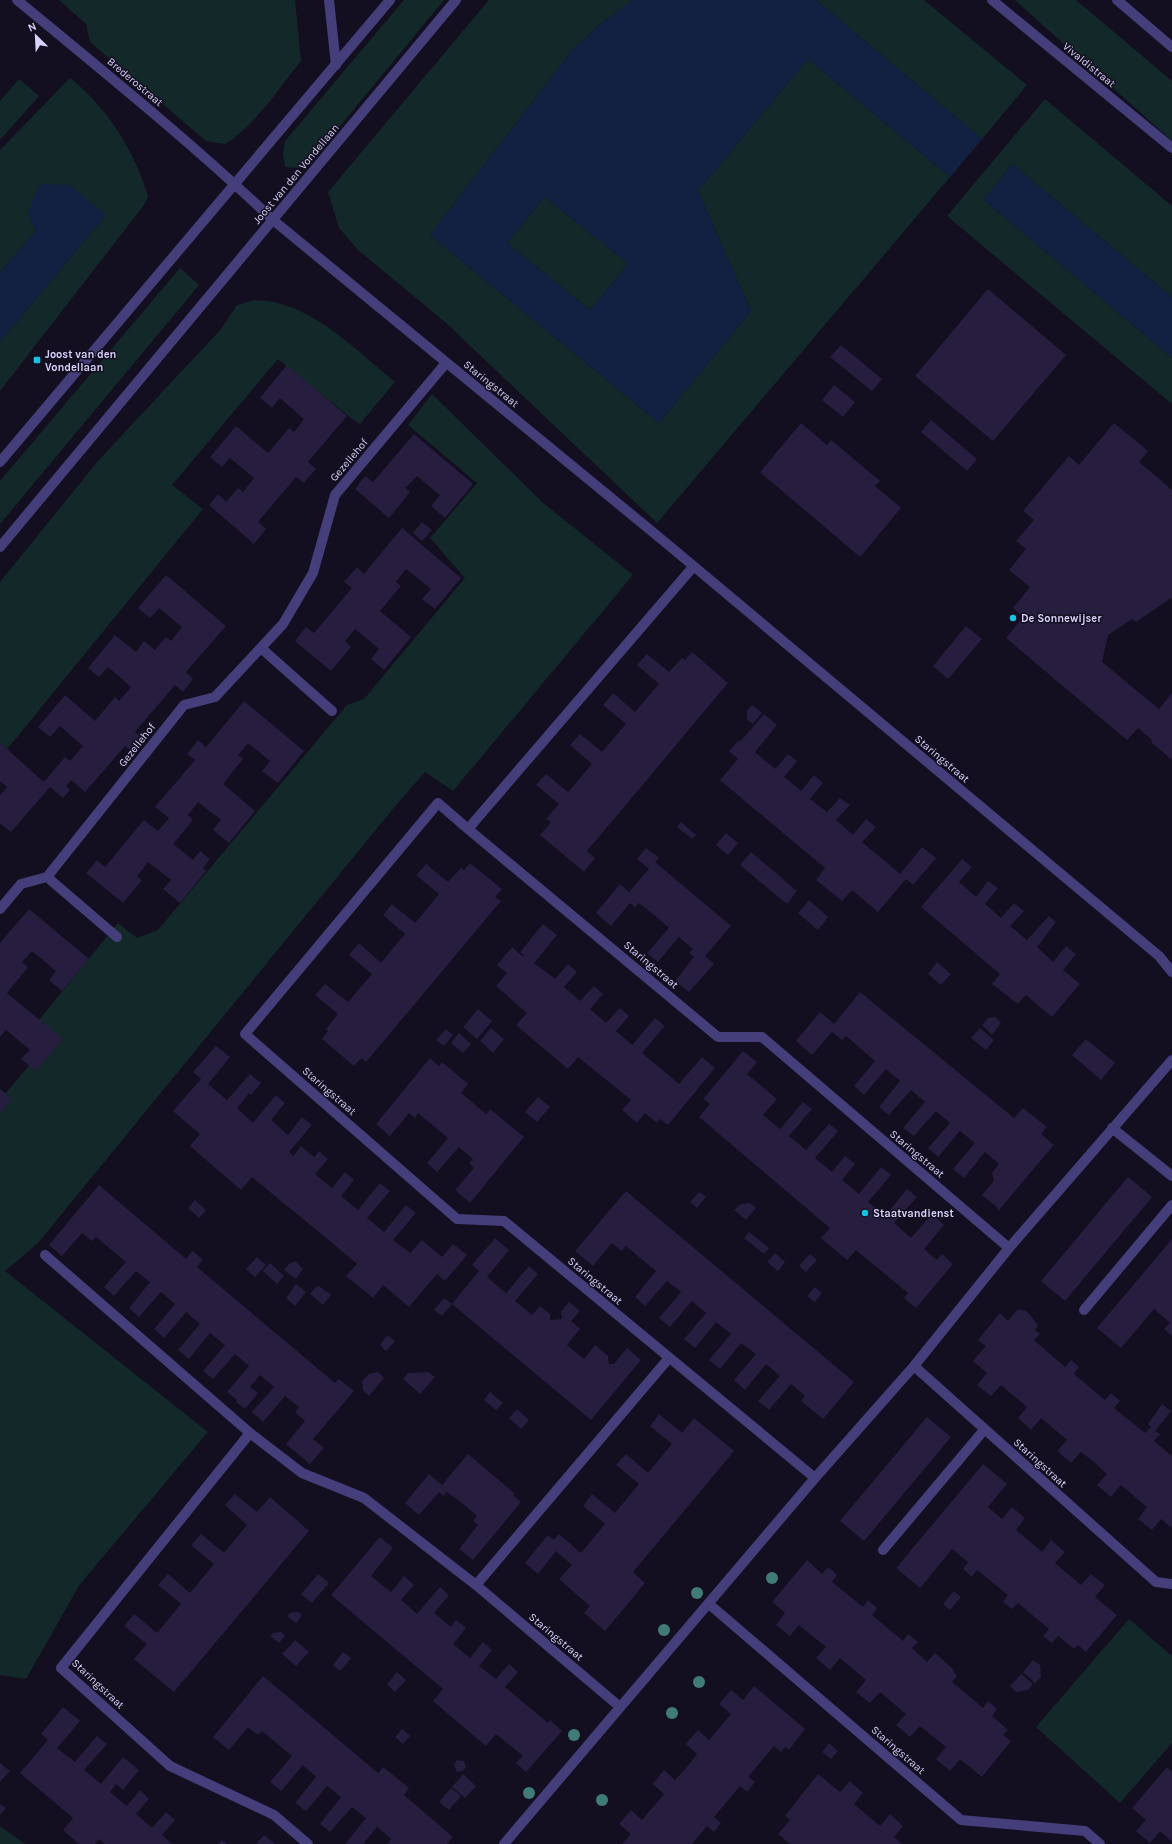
<svg xmlns="http://www.w3.org/2000/svg" width="1172" height="1844" viewBox="0 0 1172 1844" font-family="Karla,sans-serif">
	<rect width="100%" height="100%" fill="#130f20"/>
	<path fill="#132829" d="M59,0H295L301,61C278,89 256,125 225,144L206,141L90,42L86,24Z
		M404,0H444L312,160L298,168L285,167L283,154L285,141Z
		M489,0H633L603,22L574,48L430,235L659,423L751,311L698,191L808,59L950,177L657,523L445,322L358,250L339,228L328,192L333,186Z
		M816,0H924L1027,85L982,139Z
		M1015,0H1076L1172,81V141Z
		M70,78C107,107 135,152 148,196L144,205L0,391V342L106,215L28,212L36,231L0,273V150Z
		M19,79L39,96L0,140V101Z
		M1045,99L1172,206V297L1012,164L984,200L1172,358V404L947,216Z
		M545,197L628,264L590,310L507,243Z
		M180,268L199,285L0,524V481Z
		M255,300C261,301 267,300 273,302C321,312 359,353 395,382L360,424L351,418L278,359L172,485L203,509L4,753L0,750V582L98,461L221,329L237,305Z
		M432,394L542,502L633,575L453,791L425,772L397,804L38,1243L5,1271L208,1432L80,1584L26,1679L0,1675V1100L55,1035L38,1021L118,923L137,938L158,930L347,705L364,699L465,578L430,538L477,483L408,425Z
		M1129,1619L1172,1656V1743L1120,1803L1036,1727Z
		M0,1826L25,1844H0Z"/>
	<path fill="#122141" fill-rule="evenodd" d="M633,0H816L982,139L950,177L808,59L698,191L751,311L659,423L430,235L574,48L603,22ZM545,197L628,264L590,310L507,243Z
		M1012,164L1172,297V358L984,200Z
		M40,184L69,185L106,215L0,342V273L36,231L28,212Z"/>
	<path fill="#261d3f" d="M988,289L1066,355L993,441L915,376Z
		M841,345L882,379L872,391L830,357Z
		M287,365L347,416L308,462L316,469L304,483L296,477L258,522L266,529L254,544L209,505L218,494L226,502L238,488L243,492L254,478L230,458L222,467L210,457L236,426L268,453L289,428L294,432L304,419L280,398L272,408L260,398Z
		M834,385L855,402L843,417L822,400Z
		M931,420L977,459L967,471L921,432Z
		M801,423L827,445L831,440L880,481L875,486L901,508L860,557L760,472Z
		M1114,423L1148,451L1139,462L1172,490V600L1171,598L1136,622L1132,619L1108,635L1102,662L1159,709L1172,693V760L1151,742L1152,740L1138,728L1127,740L1006,638L1023,617L1013,608L1030,587L1009,570L1026,549L1016,541L1034,520L1023,511L1069,456L1079,465Z
		M414,434L473,484L445,518L431,506L440,495L417,476L405,488L410,492L389,518L355,489L365,476L373,482Z
		M422,522L432,530L422,541L413,533Z
		M402,528L461,578L435,609L422,599L431,589L406,569L396,582L401,586L380,611L411,637L384,670L371,659L379,649L355,629L345,641L351,647L331,671L295,641L306,627L314,633L352,588L344,582L357,567L364,574Z
		M166,575L226,626L186,672L193,679L183,692L175,685L135,732L143,739L132,752L125,746L85,792L71,780L66,786L70,790L63,798L50,787L11,832L0,823V795L7,787L0,781V743L44,782L65,757L70,761L83,746L60,726L50,737L38,727L65,695L95,721L115,697L119,701L131,687L108,667L99,677L88,668L115,635L136,652L144,641L155,650L166,637L171,641L182,627L159,608L150,618L138,608Z
		M966,626L982,639L948,679L933,666Z
		M692,652L728,683L587,851L595,858L584,872L540,835L551,822L546,819L559,804L536,785L546,774L568,792L592,764L570,745L580,734L602,752L626,724L603,705L613,693L635,712L659,684L637,665L647,654L669,672L682,658L685,660Z
		M244,701L304,751L278,783L262,771L270,761L248,743L238,755L243,759L223,784L255,811L229,843L213,830L221,820L198,802L188,815L193,820L173,844L193,860L200,851L210,859L203,868L206,871L180,903L163,889L171,880L148,862L137,876L142,880L123,903L86,873L97,860L105,867L144,820L158,831L169,818L155,807L195,760L187,754L198,740L206,747Z
		M752,705L762,713L753,724L747,720V711Z
		M764,714L777,725L755,752L775,769L788,754L797,761L784,777L801,791L814,775L823,783L810,799L827,812L840,798L850,805L836,820L853,835L866,819L876,827L862,842L900,874L922,847L936,858L913,885L906,879L878,912L852,890L842,901L816,880L825,868L720,780L738,759L729,751L739,740L740,742Z
		M681,822L696,835L692,839L677,827Z
		M726,833L738,843L728,855L716,845Z
		M646,848L659,858L655,862L731,926L705,956L714,964L689,992L675,981L694,957L689,953L693,949L679,937L658,962L647,953L669,928L654,915L639,903L635,907L630,903L611,926L596,913L620,884L629,892L649,869L637,859Z
		M751,852L797,891L787,904L740,865Z
		M962,859L972,867L959,882L976,897L988,881L998,888L985,904L1001,918L1014,903L1024,911L1010,926L1027,940L1049,916L1056,922L1037,947L1053,962L1066,946L1076,954L1063,970L1080,984L1052,1017L1026,995L1018,1004L992,984L1000,974L921,907Z
		M470,863L502,889L495,897L501,901L366,1062L361,1058L354,1066L322,1039L328,1031L326,1029L338,1014L315,995L325,984L348,1002L372,974L349,955L359,943L381,963L405,934L383,915L392,904L415,923L439,894L416,875L426,864L448,882L461,868L464,870Z
		M809,900L828,917L818,930L798,913Z
		M29,909L89,959L62,991L49,980L56,971L32,951L22,962L28,967L7,993L63,1039L36,1071L21,1059L30,1050L6,1030L0,1037V943Z
		M543,924L557,935L534,963L555,979L568,964L577,972L564,987L580,1001L594,986L603,994L590,1009L606,1023L620,1008L629,1016L616,1031L632,1045L655,1018L665,1026L642,1053L679,1084L702,1057L715,1068L668,1125L660,1119L657,1123L645,1113L637,1123L622,1110L631,1100L578,1057L568,1069L516,1025L527,1013L496,986L507,973L497,965L512,947L522,956L524,955L520,952Z
		M937,962L951,974L941,985L928,974Z
		M860,992L1014,1118L1023,1108L1047,1127L1041,1134L1054,1145L998,1211L997,1209L998,1208L982,1195L994,1181L992,1173L999,1164L985,1152L964,1178L953,1169L975,1143L960,1131L938,1157L928,1148L950,1123L936,1111L914,1136L903,1128L925,1102L911,1090L889,1115L879,1107L900,1081L886,1069L864,1095L854,1086L875,1061L846,1036L842,1040L832,1032L812,1055L796,1041L820,1012L834,1024Z
		M478,1009L492,1021L477,1039L463,1027Z
		M995,1017L1001,1023L992,1035L982,1025L988,1018Z
		M491,1028L504,1039L493,1053L480,1041Z
		M980,1028L994,1040L986,1050L971,1038Z
		M446,1029L453,1035L444,1046L436,1040Z
		M459,1033L471,1044L463,1053L451,1043Z
		M1086,1039L1115,1063L1101,1080L1072,1055Z
		M216,1046L230,1057L208,1084L227,1100L250,1074L261,1083L251,1095L249,1093L237,1108L253,1123L276,1095L285,1103L271,1120L288,1135L302,1117L312,1125L289,1152L293,1156L301,1146L314,1157L319,1151L328,1159L315,1174L332,1188L345,1172L354,1180L341,1196L358,1210L380,1183L390,1191L367,1218L384,1232L406,1205L416,1213L393,1240L410,1253L422,1240L442,1257L453,1244L467,1255L445,1281L437,1274L409,1307L383,1285L373,1298L346,1276L357,1264L331,1242L252,1177L241,1190L190,1146L200,1134L173,1111L201,1079L193,1072Z
		M743,1051L757,1062L747,1074L777,1099L763,1115L780,1129L803,1102L812,1109L789,1136L806,1150L829,1124L838,1131L815,1158L832,1172L845,1156L855,1164L842,1180L859,1194L881,1167L891,1175L868,1202L885,1216L907,1189L917,1197L894,1223L911,1238L932,1214L944,1225L924,1249L937,1260L942,1254L953,1264L916,1308L904,1298L908,1293L856,1250L847,1260L821,1238L830,1228L699,1117L710,1104L703,1099Z
		M430,1058L439,1066L442,1062L468,1084L461,1093L486,1114L490,1109L524,1137L470,1203L455,1190L474,1168L469,1163L473,1159L459,1147L437,1172L427,1163L448,1138L418,1113L415,1118L409,1113L390,1136L376,1124Z
		M0,1089L12,1099L0,1113Z
		M538,1097L550,1107L537,1122L525,1112Z
		M1128,1177L1152,1197L1065,1301L1041,1281Z
		M99,1185L186,1259L192,1251L194,1252L203,1260L197,1267L335,1383L339,1379L354,1391L313,1439L324,1448L310,1464L286,1444L305,1421L295,1412L299,1407L285,1396L263,1422L252,1412L274,1387L260,1375L250,1387L258,1393L245,1409L236,1402L237,1400L227,1392L249,1366L235,1354L213,1379L203,1371L225,1345L210,1333L189,1359L178,1350L200,1324L186,1312L164,1338L154,1329L175,1304L161,1292L139,1317L129,1308L150,1282L136,1271L114,1296L104,1287L126,1262L96,1237L92,1241L82,1233L62,1256L49,1245Z
		M626,1191L854,1382L823,1419L801,1401L805,1396L791,1384L769,1410L758,1401L780,1376L766,1364L745,1390L734,1380L756,1354L741,1343L720,1369L709,1360L731,1334L716,1322L695,1348L684,1339L706,1313L692,1301L670,1327L659,1318L681,1292L667,1281L645,1306L635,1297L656,1271L626,1246L622,1251L612,1243L593,1266L575,1251Z
		M699,1192L706,1197L697,1208L690,1202Z
		M195,1200L206,1210L199,1218L188,1208Z
		M750,1203L756,1208L746,1220L734,1210L741,1204Z
		M749,1232L769,1248L764,1254L744,1238Z
		M495,1238L509,1250L487,1277L506,1293L529,1266L538,1274L515,1301L532,1315L540,1306L550,1314V1320L562,1319L561,1312L569,1302L580,1311L571,1321L580,1329L567,1345L584,1359L595,1345L608,1356L609,1364H614L627,1348L641,1360L591,1420L452,1304L479,1271L472,1265Z
		M1172,1239V1336L1164,1329L1170,1323L1154,1309L1121,1348L1097,1328Z
		M775,1253L785,1262L778,1271L767,1262Z
		M810,1254L817,1260L806,1272L799,1266Z
		M257,1257L266,1265L255,1277L246,1269Z
		M295,1261L303,1269L296,1279L284,1270L289,1264Z
		M270,1263L284,1276L277,1284L263,1271Z
		M296,1284L306,1292L295,1306L286,1298Z
		M319,1286L331,1295L323,1305L310,1294L315,1288Z
		M815,1287L822,1293L815,1302L807,1296Z
		M444,1298L452,1304L442,1316L434,1310Z
		M1018,1309L1026,1311L1032,1317L1038,1326L1035,1330L1040,1334L1034,1340L1065,1367L1071,1360L1079,1367L1074,1374L1105,1400L1111,1393L1120,1401L1114,1408L1145,1433L1151,1427L1148,1424L1162,1404L1171,1411L1155,1431L1160,1434L1154,1441L1172,1456V1528L1161,1519L1152,1530L1138,1519L1147,1507L1121,1485L1111,1497L1097,1485L1107,1474L1094,1462L1081,1452L1071,1463L1057,1451L1067,1440L1041,1418L1031,1430L1018,1418L1027,1407L1001,1385L991,1396L977,1385L987,1373L973,1361L986,1346L978,1340L1000,1313L1008,1321Z
		M387,1335L395,1341L386,1351L380,1345Z
		M378,1372L384,1378L369,1396L363,1390L362,1381L369,1374Z
		M428,1372L435,1377L420,1394L403,1379L408,1373Z
		M490,1392L503,1403L496,1410L484,1400Z
		M517,1409L529,1420L521,1429L509,1418Z
		M659,1414L682,1433L694,1418L734,1451L633,1572L645,1583L605,1631L584,1613L590,1606L559,1579L572,1565L556,1551L538,1574L525,1563L548,1535L554,1540L559,1534L581,1553L605,1524L583,1506L592,1494L615,1513L639,1484L616,1465L626,1454L648,1473L672,1444L650,1426Z
		M927,1417L951,1437L864,1541L840,1521Z
		M468,1454L514,1493L513,1495L521,1502L473,1560L459,1549L478,1525L473,1521L477,1516L463,1504L447,1492L443,1496L439,1492L419,1515L405,1503L429,1474L442,1485Z
		M983,1464L1007,1484L988,1507L1002,1519L1012,1507L1025,1518L1016,1530L1042,1552L1051,1540L1065,1552L1055,1563L1081,1585L1091,1574L1105,1585L1095,1597L1117,1615L1086,1652L1078,1645L1074,1649L1058,1636L1052,1643L1043,1636L1049,1629L1018,1603L1012,1609L1003,1602L1008,1595L977,1570L972,1577L963,1569L968,1562L952,1549L920,1588L896,1568Z
		M235,1494L257,1512L270,1497L309,1531L174,1692L134,1659L147,1644L124,1626L134,1614L157,1633L181,1604L158,1585L168,1574L190,1593L214,1564L191,1545L201,1534L224,1553L247,1525L225,1505Z
		M380,1537L393,1548L371,1576L391,1592L404,1576L414,1585L401,1600L417,1614L440,1587L449,1595L434,1613L451,1627L456,1620L466,1628L453,1644L470,1658L483,1642L492,1650L479,1666L496,1679L509,1664L518,1672L505,1687L548,1723L550,1720L562,1731L526,1772L516,1763L523,1756L496,1734L486,1746L433,1701L443,1689L331,1595Z
		M807,1560L822,1574L828,1567L833,1571L837,1575L832,1582L863,1607L868,1600L877,1608L872,1615L903,1641L908,1634L918,1642L912,1648L927,1662L935,1653L954,1670L953,1671L957,1676L952,1682L983,1708L988,1701L997,1709L992,1716L1008,1730L1003,1735L1011,1741L982,1777L960,1759L950,1771L936,1759L946,1747L920,1726L910,1737L896,1725L906,1714L880,1692L870,1703L856,1692L866,1680L840,1658L830,1670L816,1658L826,1647L799,1625L790,1636L776,1625L785,1613L772,1602Z
		M318,1574L329,1583L312,1603L301,1594Z
		M954,1591L961,1597L950,1610L943,1604Z
		M298,1612L302,1615L296,1623L287,1616L290,1613Z
		M281,1632L285,1636L279,1643L270,1636L273,1633Z
		M295,1640L309,1652L296,1666L282,1654Z
		M343,1652L351,1658L340,1671L333,1665Z
		M1033,1660L1040,1665L1041,1677L1035,1683L1023,1672Z
		M397,1672L406,1680L395,1692L387,1684Z
		M1021,1674L1033,1684L1028,1690L1016,1692L1010,1686Z
		M263,1676L378,1773L383,1767L409,1788L404,1795L453,1837L447,1844H387L391,1839L377,1827L363,1844H345L366,1818L352,1807L330,1832L320,1824L341,1797L327,1786L306,1811L295,1803L316,1777L303,1765L281,1791L270,1782L292,1756L262,1731L258,1735L248,1727L229,1750L213,1737Z
		M754,1686L805,1729L789,1750L785,1747L781,1752L774,1746L748,1777L755,1782L747,1792L740,1786L714,1817L721,1823L714,1832L707,1826L692,1844H622L631,1834L619,1824L631,1810L642,1820L664,1794L653,1784L664,1770L675,1780L687,1767L697,1754L686,1744L698,1730L709,1740L731,1714L719,1704L731,1690L743,1700Z
		M63,1707L80,1721L57,1748L75,1762L97,1736L107,1744L84,1770L101,1784L123,1757L139,1770L123,1790L116,1784L110,1792L127,1806L140,1790L149,1799L136,1814L152,1828L166,1812L175,1820L162,1835L172,1844H105L99,1839L95,1844H79L63,1830L73,1818L20,1773L48,1740L41,1734Z
		M402,1729L410,1736L403,1744L395,1737Z
		M829,1743L838,1751L831,1759L822,1752Z
		M457,1760L464,1761L466,1767L463,1771L457,1772L454,1765Z
		M0,1763L10,1771L0,1782Z
		M1167,1767L1172,1772V1842L1160,1831L1150,1843L1136,1831L1146,1820L1132,1808Z
		M463,1774L476,1786L465,1798L452,1787Z
		M818,1774L840,1792L850,1781L863,1793L854,1804L880,1826L890,1814L903,1826L894,1837L902,1844H790L778,1834L790,1820L785,1816Z
		M451,1788L461,1796L449,1810L439,1802Z
		M0,1804L6,1808L0,1815Z
		M264,1835L275,1844H256Z
		M222,1840L227,1844H218Z"/>
	<g fill="none" stroke-linecap="round" stroke-linejoin="round">
		<path stroke="#443e7b" stroke-width="10" d="M329,0L336,65
			M1084,1310L1172,1205
			M883,1550L984,1430"/>
		<path stroke="#443e7b" stroke-width="10" d="M17,0C104,72 192,143 273,220L666,543L1159,956L1172,972
			M693,567L468,829L438,803L245,1034L457,1219L504,1221L815,1478
			M261,648L332,711
			M468,829L718,1037H762L1009,1248
			M47,877L117,937
			M0,909L21,884L47,877L184,705L215,697L283,624L313,573L335,495L446,363
			M1112,1128L1172,1176
			M45,1255L250,1433L302,1473L364,1498L476,1585L620,1707
			M914,1366L1156,1582L1172,1584
			M250,1433L61,1668L170,1766L274,1815L308,1844
			M476,1585L669,1358
			M709,1604L961,1820L1085,1831L1100,1844
			M504,1844L815,1478L914,1366L1009,1248L1172,1060"/>
		<path stroke="#443e7b" stroke-width="10" d="M992,0L1172,148
			M1117,0L1172,47
			M0,462L390,0
			M0,547L456,0"/>
	</g>
	<g fill="#407b78">
		<circle cx="772" cy="1578" r="6"/>
		<circle cx="697" cy="1593" r="6"/>
		<circle cx="664" cy="1630" r="6"/>
		<circle cx="699" cy="1682" r="6"/>
		<circle cx="672" cy="1713" r="6"/>
		<circle cx="574" cy="1735" r="6"/>
		<circle cx="529" cy="1793" r="6"/>
		<circle cx="602" cy="1800" r="6"/>
	</g>
	<g fill="#14c2e4" stroke="#130f20" stroke-width="1.5">
		<rect x="33" y="356" width="8" height="8" rx="2"/>
		<circle cx="1013" cy="618" r="4"/>
		<circle cx="865" cy="1213" r="4"/>
	</g>
	<g text-anchor="middle" dominant-baseline="central" stroke-width="3" stroke-linejoin="round" paint-order="stroke">
		<g font-size="11" fill="#d9d2fb" stroke="#130f20">
			<text transform="translate(1089 65) rotate(39)">Vivaldistraat</text>
			<text transform="translate(135 82) rotate(40)">Brederostraat</text>
			<text transform="translate(296 174) rotate(-50)">Joost van den Vondellaan</text>
			<text transform="translate(491 384) rotate(39)">Staringstraat</text>
			<text transform="translate(349 460) rotate(-50)">Gezellehof</text>
			<text transform="translate(137 745) rotate(-52)">Gezellehof</text>
			<text transform="translate(942 759) rotate(40)">Staringstraat</text>
			<text transform="translate(651 965) rotate(40)">Staringstraat</text>
			<text transform="translate(329 1091) rotate(41)">Staringstraat</text>
			<text transform="translate(917 1154) rotate(40)">Staringstraat</text>
			<text transform="translate(595 1281) rotate(40)">Staringstraat</text>
			<text transform="translate(1040 1463) rotate(42)">Staringstraat</text>
			<text transform="translate(556 1637) rotate(40)">Staringstraat</text>
			<text transform="translate(98 1684) rotate(43)">Staringstraat</text>
			<text transform="translate(898 1750) rotate(41)">Staringstraat</text>
		</g>
		<g font-size="11" font-weight="bold" fill="#d9d2fb" stroke="#130f20" text-anchor="start">
			<text x="45" y="354">Joost van den<tspan x="45" dy="13">Vondellaan</tspan></text>
			<text x="1021" y="618">De Sonnewijser</text>
			<text x="873" y="1213">Staatvandienst</text>
		</g>
	</g>
	<g transform="translate(36 36) rotate(336)" stroke="#130f20" stroke-width="3" paint-order="stroke">
	<path d="M0-3L7 15L0 10L-7 15Z" fill="#d9d2fb"/>
	<text y="-6" font-size="11" font-weight="bold" text-anchor="middle" fill="#d9d2fb">N</text>
	</g>
</svg>
